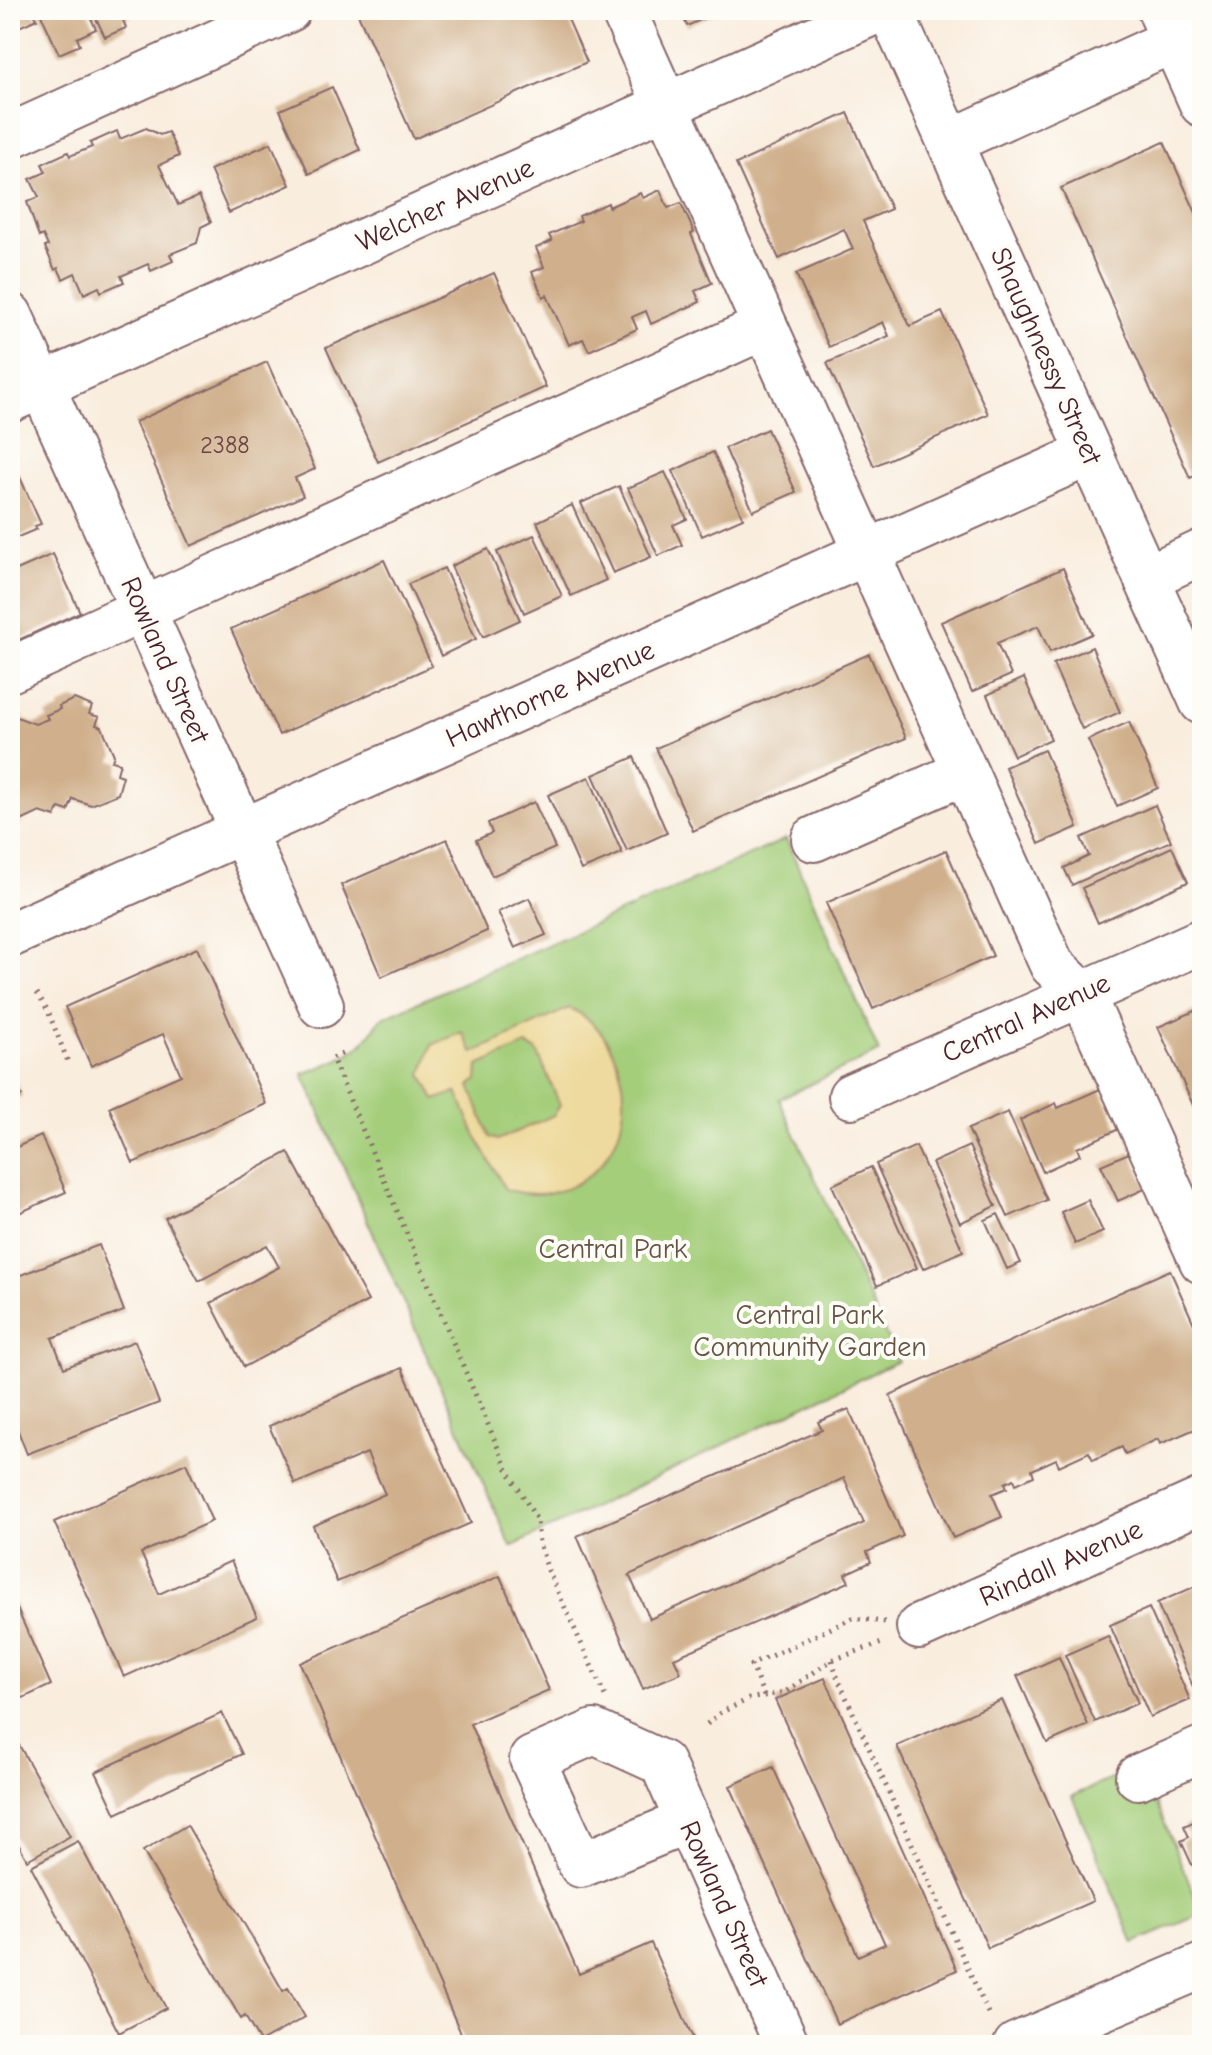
<svg xmlns="http://www.w3.org/2000/svg" width="1212" height="2055" viewBox="0 0 1212 2055" font-family="'Comic Neue',sans-serif">
	<rect width="100%" height="100%" fill="#fdfcf7"/>
	<filter id="ink" filterUnits="userSpaceOnUse"><feTurbulence type="fractalNoise" baseFrequency=".0125" numOctaves="2"/><feDisplacementMap in="SourceGraphic" scale="16" xChannelSelector="R" yChannelSelector="G"/><feConvolveMatrix kernelMatrix="1 2 1 2 8 2 1 2 1" color-interpolation-filters="sRGB"/></filter>
	<filter id="wash" filterUnits="userSpaceOnUse"><feTurbulence type="fractalNoise" baseFrequency=".006" numOctaves="4" result="noise"/><feDisplacementMap in="SourceGraphic" scale="32" xChannelSelector="R" yChannelSelector="G"/><feGaussianBlur stdDeviation="1.8" result="paint"/><feColorMatrix in="noise" values="0 0 0 0 0 0 0 0 0 0 0 0 0 0 0 0 0 1.4 0 .05"/><feComposite in="paint" operator="in"/></filter>
	<g filter="url(#wash)">
		<rect width="100%" height="100%" fill="#f9edde"/>
		<path fill="#a4ce7a" stroke="#777652" stroke-width="2" d="M786,839L879,1052L779,1099L898,1361L511,1547L303,1074C338,1060 362,1054 380,1019Z
			M1141,1766L1202,1914L1134,1943L1072,1796Z"/>
		<path fill="#eeda9e" stroke="#9c7c64" stroke-width="2" fill-rule="evenodd" d="M569,1008C588,1016 603,1032 612,1050C651,1126 591,1216 505,1189L474,1132L457,1092L435,1100L422,1074L432,1045L462,1032L473,1053ZM526,1045L537,1051L560,1105L554,1115L498,1140L490,1137L470,1086L477,1080L478,1066Z"/>
		<g id="blocks">
			<path fill="#d0b08c" fill-rule="evenodd" d="M10,10H32L37,19L10,31Z
				M39,10H87L96,29L77,38L80,45L59,54Z
				M92,10H145L123,20L126,28L105,37Z
				M368,10H564L587,62L414,139L358,14Z
				M680,10H723L687,26Z
				M332,87L360,150L309,174L280,110Z
				M848,113L891,209L863,221L904,313L910,326L942,312L988,414L874,466L827,363L889,336L883,322L829,347L796,274L853,249L844,229L779,259L736,164Z
				M146,128L160,135L168,132L179,156L159,165L178,205L199,196L211,222L201,227L197,243L170,254L173,261L151,271L148,264L121,276L124,282L101,292L99,287L84,294L75,273L63,279L58,268L55,270L45,247L48,246L43,235L39,237L27,202L39,197L30,179L46,172L42,164L68,152L70,156L92,147L90,143L117,131L120,139Z
				M1164,142L1202,226V473L1190,478L1061,188Z
				M271,143L290,185L229,213L210,170Z
				M660,190L668,208L681,203L694,232L691,234L712,283L695,291L700,302L651,324L646,311L632,317L637,329L589,351L583,339L569,345L547,295L543,297L532,272L544,267L536,248L552,241L549,235L581,221L579,216L608,203L609,207L640,193L643,198Z
				M494,273L546,387L378,462L326,348Z
				M267,362L315,469L295,478L303,496L191,546L135,422Z
				M767,429L796,492L753,511L725,448Z
				M713,452L743,518L702,536L673,471Z
				M14,464L41,524L35,526L37,529L11,540L10,466Z
				M665,472L687,519L673,525L682,545L658,556L628,488Z
				M619,486L651,557L613,573L581,503Z
				M572,505L606,580L571,596L537,522Z
				M534,535L562,596L524,613L497,552Z
				M488,549L520,620L483,637L451,566Z
				M53,554L80,612L10,644V573Z
				M384,560L432,666L279,735L231,629Z
				M444,568L476,639L441,656L408,584Z
				M1063,568L1092,634L1050,652L1038,626L997,643L1011,675L972,692L941,622Z
				M1092,647L1120,712L1082,729L1053,664Z
				M869,654L906,738L693,831L656,748Z
				M1024,678L1051,739L1014,756L987,695Z
				M74,699L92,706L89,714L99,717L96,725L102,727L114,755L112,761L120,763L117,774L123,776L118,794L91,805L73,799L68,811L59,808L55,817L40,812L21,821L16,835L13,833L10,839V731L12,732L17,717L35,724L48,719L46,715L60,709L59,706Z
				M1129,722L1158,788L1117,806L1088,740Z
				M1044,750L1078,827L1039,844L1005,767Z
				M634,757L667,833L627,851L593,775Z
				M589,777L622,853L581,870L548,795Z
				M534,802L555,848L492,876L476,840L492,833L488,823Z
				M1155,805L1171,841L1072,885L1064,868L1089,856L1081,838Z
				M447,839L487,931L381,977L341,885Z
				M1172,847L1188,882L1098,923L1082,888Z
				M946,850L993,956L873,1009L826,903Z
				M529,898L546,935L515,948L498,912Z
				M197,948L266,1104L133,1163L109,1107L181,1075L163,1034L91,1066L65,1007Z
				M1202,1008V1125L1158,1027Z
				M10,1069L22,1096L10,1101Z
				M1100,1089L1119,1129L1077,1148L1080,1155L1043,1172L1020,1120L1056,1103L1058,1108Z
				M1008,1112L1047,1200L1008,1217L968,1129Z
				M41,1136L66,1192L10,1217V1150Z
				M916,1146L963,1251L923,1269L876,1164Z
				M969,1146L996,1206L960,1223L932,1163Z
				M288,1152L368,1301L244,1367L211,1303L279,1267L267,1245L199,1281L165,1218Z
				M1131,1152L1147,1188L1118,1201L1101,1165Z
				M871,1167L917,1268L877,1286L832,1185Z
				M1088,1200L1103,1232L1075,1244L1061,1212Z
				M998,1214L1021,1263L1007,1269L985,1220Z
				M99,1245L124,1311L52,1338L64,1368L135,1341L159,1403L27,1454L10,1410V1279Z
				M1170,1270L1202,1342V1426L1160,1444L1158,1439L1125,1454L1122,1447L1093,1460L1089,1452L1059,1466L1056,1459L1032,1470L1034,1476L1016,1484L1014,1479L1005,1483L1007,1488L992,1494L1002,1517L953,1538L890,1395Z
				M402,1368L471,1523L337,1582L313,1526L385,1494L367,1453L295,1484L269,1426Z
				M849,1409L903,1536L867,1552L871,1562L845,1574L849,1582L674,1658L681,1673L643,1689L577,1536L822,1430L818,1422ZM844,1478L864,1523L650,1619L629,1575Z
				M186,1463L212,1521L141,1553L159,1594L231,1561L257,1617L124,1677L54,1522Z
				M500,1576L549,1690L470,1724L579,1974L651,1943L696,2045H466L300,1663Z
				M1196,1586L1202,1599V1694L1197,1696L1157,1603Z
				M10,1593L51,1685L10,1704Z
				M1149,1608L1190,1700L1150,1717L1110,1625Z
				M1108,1636L1138,1703L1095,1722L1065,1655Z
				M1059,1657L1088,1725L1047,1743L1017,1676Z
				M825,1678L957,1970L837,2024L730,1786L773,1767L858,1956L885,1944L775,1700Z
				M1002,1700L1093,1901L988,1948L897,1746Z
				M222,1713L242,1754L116,1814L96,1772Z
				M10,1729L70,1836L27,1860L10,1829Z
				M1202,1770V1795L1192,1774Z
				M1202,1818V1860L1192,1865L1181,1841L1189,1837L1184,1826Z
				M187,1825L283,1991L288,1988L305,2017L260,2042L245,2016L241,2019L143,1851Z
				M78,1841L166,2008L119,2033L31,1866Z"/>
		</g>
	</g>
	<g filter="url(#ink)">
		<use href="#blocks" fill-opacity="0" stroke="#87676a" stroke-width="2"/>
		<g fill="none" stroke-linecap="round" stroke-linejoin="round">
			<g stroke="#87676a" stroke-width="48">
				<path id="minor" d="M623,10L1052,965L1082,994L1202,1261
					M1160,10L1202,104
					M10,136L288,10
					M950,142L1202,27
					M10,315L321,1005
					M10,400L879,10
					M1146,578L1202,552
					M10,670L764,327
					M814,839L965,772
					M10,935L1090,453
					M851,1096L1202,941
					M919,1627L1202,1500
					M1138,1777L1202,1749
					M688,1821L581,1865L532,1759L594,1732L662,1763L787,2045"/>
			</g>
			<g stroke="#87676a" stroke-width="48">
				<path id="major" d="M890,10L1202,702
					M1016,2045L1202,1966"/>
			</g>
			<path stroke="#87676a" stroke-width="5" stroke-dasharray="2 6" stroke-linecap="butt" d="M37,993L48,1011L68,1062
				M342,1054L332,1058L507,1469L537,1520L539,1543L548,1570L605,1696
				M832,1660L838,1679L988,2013
				M764,1696L751,1665L853,1618L885,1622
				M707,1724L720,1713L749,1699L785,1692L832,1660L885,1642"/>
			<use href="#minor" stroke="#fff" stroke-width="44"/>
			<use href="#major" stroke="#fff" stroke-width="44"/>
		</g>
	</g>
	<g text-anchor="middle" dominant-baseline="central" stroke-width="8" stroke-linejoin="round" paint-order="stroke">
		<g font-size="24" fill="#6c4343">
			<text x="225" y="445">2388</text>
		</g>
		<g font-size="28" fill="#4a1f2b" stroke="#fdfcf7">
			<text transform="translate(445 205) rotate(-24)">Welcher Avenue</text>
			<text transform="translate(1046 356) rotate(66)">Shaughnessy Street</text>
			<text transform="translate(165 660) rotate(66)">Rowland Street</text>
			<text transform="translate(550 694) rotate(-24)">Hawthorne Avenue</text>
			<text transform="translate(1026 1018) rotate(-24)">Central Avenue</text>
			<text transform="translate(1061 1563) rotate(-24)">Rindall Avenue</text>
			<text transform="translate(724 1904) rotate(66)">Rowland Street</text>
		</g>
		<g font-size="28" fill="#655443" stroke="#fdfcf7">
			<text x="613" y="1249">Central Park</text>
			<text x="810" y="1315">Central Park<tspan x="810" dy="32">Community Garden</tspan></text>
		</g>
	</g>
	<rect width="1212" height="2055" fill="none" stroke="#fdfcf7" stroke-width="40"/>
</svg>
